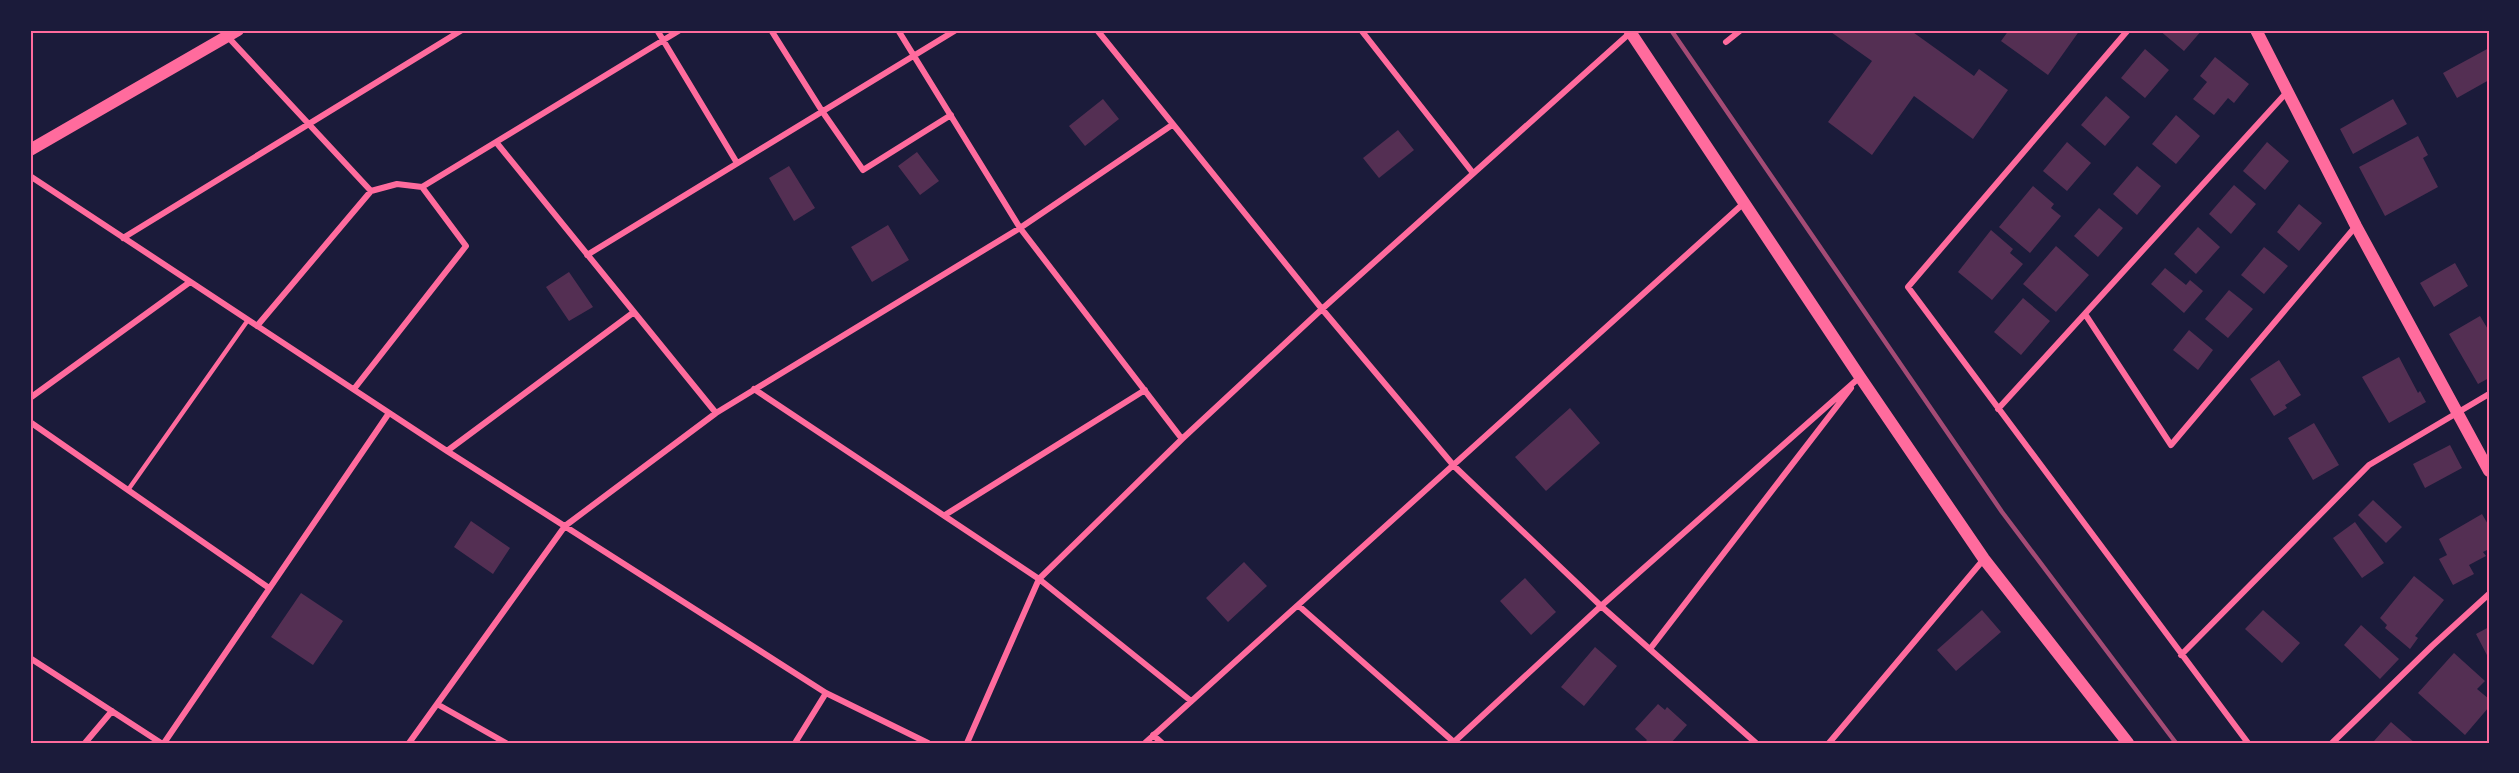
<svg xmlns="http://www.w3.org/2000/svg" width="2519" height="773" viewBox="0 0 2519 773" font-family="Mulish,sans-serif">
	<rect width="100%" height="100%" fill="#1b1b3a"/>
	<path fill="#542f53" d="M1828,30H1910L1974,76L1979,69L2008,90L1973,139L1914,96L1872,155L1828,122L1872,61Z
		M2009,30H2080L2048,75L2001,41Z
		M2159,30H2202L2184,51Z
		M2489,48V80L2457,98L2443,73Z
		M2145,49L2169,70L2145,98L2121,78Z
		M2215,57L2249,84L2234,103L2228,98L2214,115L2193,99L2207,82L2200,76Z
		M2106,96L2130,117L2105,146L2081,125Z
		M1103,99L1119,119L1085,146L1069,126Z
		M2393,99L2407,124L2353,154L2340,129Z
		M2176,115L2200,136L2176,164L2152,144Z
		M1398,130L1414,150L1379,178L1363,158Z
		M2418,136L2428,155L2423,158L2438,187L2385,216L2359,167Z
		M2067,142L2091,163L2067,191L2043,171Z
		M2267,142L2289,161L2265,190L2243,171Z
		M917,152L939,181L920,195L898,166Z
		M789,166L815,208L794,221L769,178Z
		M2137,166L2161,186L2137,215L2113,194Z
		M2234,185L2256,204L2231,234L2209,214Z
		M2033,186L2054,204L2051,208L2061,216L2030,253L1999,227Z
		M2299,204L2322,223L2299,251L2277,232Z
		M2099,208L2123,228L2098,257L2074,236Z
		M888,225L909,260L872,282L851,247Z
		M2198,227L2220,247L2196,274L2174,254Z
		M1991,230L2013,249L2010,253L2023,264L1992,300L1958,272Z
		M2056,246L2089,275L2056,312L2023,284Z
		M2264,247L2288,266L2264,294L2241,275Z
		M2455,263L2468,286L2434,307L2420,283Z
		M2165,268L2186,285L2190,280L2203,291L2184,313L2151,284Z
		M569,272L593,307L569,321L546,287Z
		M2229,290L2253,309L2228,338L2205,319Z
		M2023,298L2050,321L2021,355L1994,332Z
		M2480,316L2489,331V378L2478,384L2449,334Z
		M2189,330L2213,350L2198,370L2173,350Z
		M2399,357L2418,393L2420,391L2426,402L2389,423L2362,377Z
		M2279,360L2301,395L2285,405L2287,408L2274,416L2250,379Z
		M1570,408L1600,443L1546,491L1515,457Z
		M2314,423L2339,465L2313,480L2288,438Z
		M2450,445L2462,468L2425,488L2413,464Z
		M2373,500L2402,527L2386,543L2358,515Z
		M2482,514L2489,526V549L2483,552L2486,556L2469,565L2474,574L2453,585L2439,559L2447,555L2439,539Z
		M471,521L510,548L493,574L454,547Z
		M2355,522L2384,563L2362,578L2333,538Z
		M1244,562L1267,586L1228,622L1206,598Z
		M2414,576L2444,600L2415,636L2418,638L2410,649L2385,628L2387,625L2380,618Z
		M1525,578L1556,612L1531,635L1500,601Z
		M301,593L343,621L313,665L271,637Z
		M1982,610L2001,632L1956,671L1937,650Z
		M2263,610L2300,643L2282,663L2245,629Z
		M2361,625L2399,659L2380,679L2344,645Z
		M2489,627V659L2476,634Z
		M1595,647L1617,666L1584,706L1561,687Z
		M2454,653L2485,681L2477,689L2489,699V707L2465,735L2418,693Z
		M1658,704L1665,710L1667,707L1687,725L1671,743H1644L1647,740L1635,729Z
		M2391,722L2415,743H2375L2374,741Z"/>
	<g fill="none" stroke-linecap="round" stroke-linejoin="round">
		<path stroke="#ff6b9d" stroke-width="4.5" d="M128,490L248,320"/>
		<path stroke="#ff6b9d" stroke-width="6" d="M657,30L737,163
			M771,30L822,111L863,170L951,115
			M898,30L1020,228L1182,439
			M1097,30L1322,309L1454,466L1601,606L1756,743
			M1361,30L1473,173
			M2128,30L1908,287L2248,743
			M227,36L371,191
			M1726,42L1741,30
			M496,142L716,413
			M30,176L447,451L826,693L928,743
			M123,238L462,30
			M587,255L956,30
			M2085,314L2171,445L2356,226
			M257,326L371,191L397,184L422,187L680,30
			M354,389L466,246L422,187
			M754,389L1039,579L1191,701
			M30,398L190,282
			M1998,409L2287,92
			M30,422L269,588
			M447,451L634,312
			M945,515L1145,390
			M1299,606L1455,743
			M1650,649L1851,388
			M2181,655L2369,465L2489,394
			M30,658L161,743
			M437,704L506,743
			M1153,735L1162,743
			M1454,742L1601,606L1860,377
			M85,743L112,711
			M164,743L389,413
			M409,743L565,526L716,413L1020,228L1172,125
			M795,743L826,693
			M967,743L1039,579L1182,439L1322,309L1631,32
			M1145,743L1744,203
			M1829,743L1984,559
			M2332,743L2432,646L2489,594"/>
		<path stroke="#ff6b9d" stroke-width="12" d="M1629,30L1860,377L1984,559L2128,743
			M2256,30L2356,226L2489,471
			M30,150L238,30"/>
		<path stroke="#a44b75" stroke-width="4.5" d="M1671,30L2002,512L2176,743"/>
	</g>
	<rect width="2519" height="773" fill="none" stroke="#1b1b3a" stroke-width="63"/>
	<rect x="32" y="32" width="2456" height="710" fill="none" stroke="#ff6b9d" stroke-width="2"/>
</svg>
